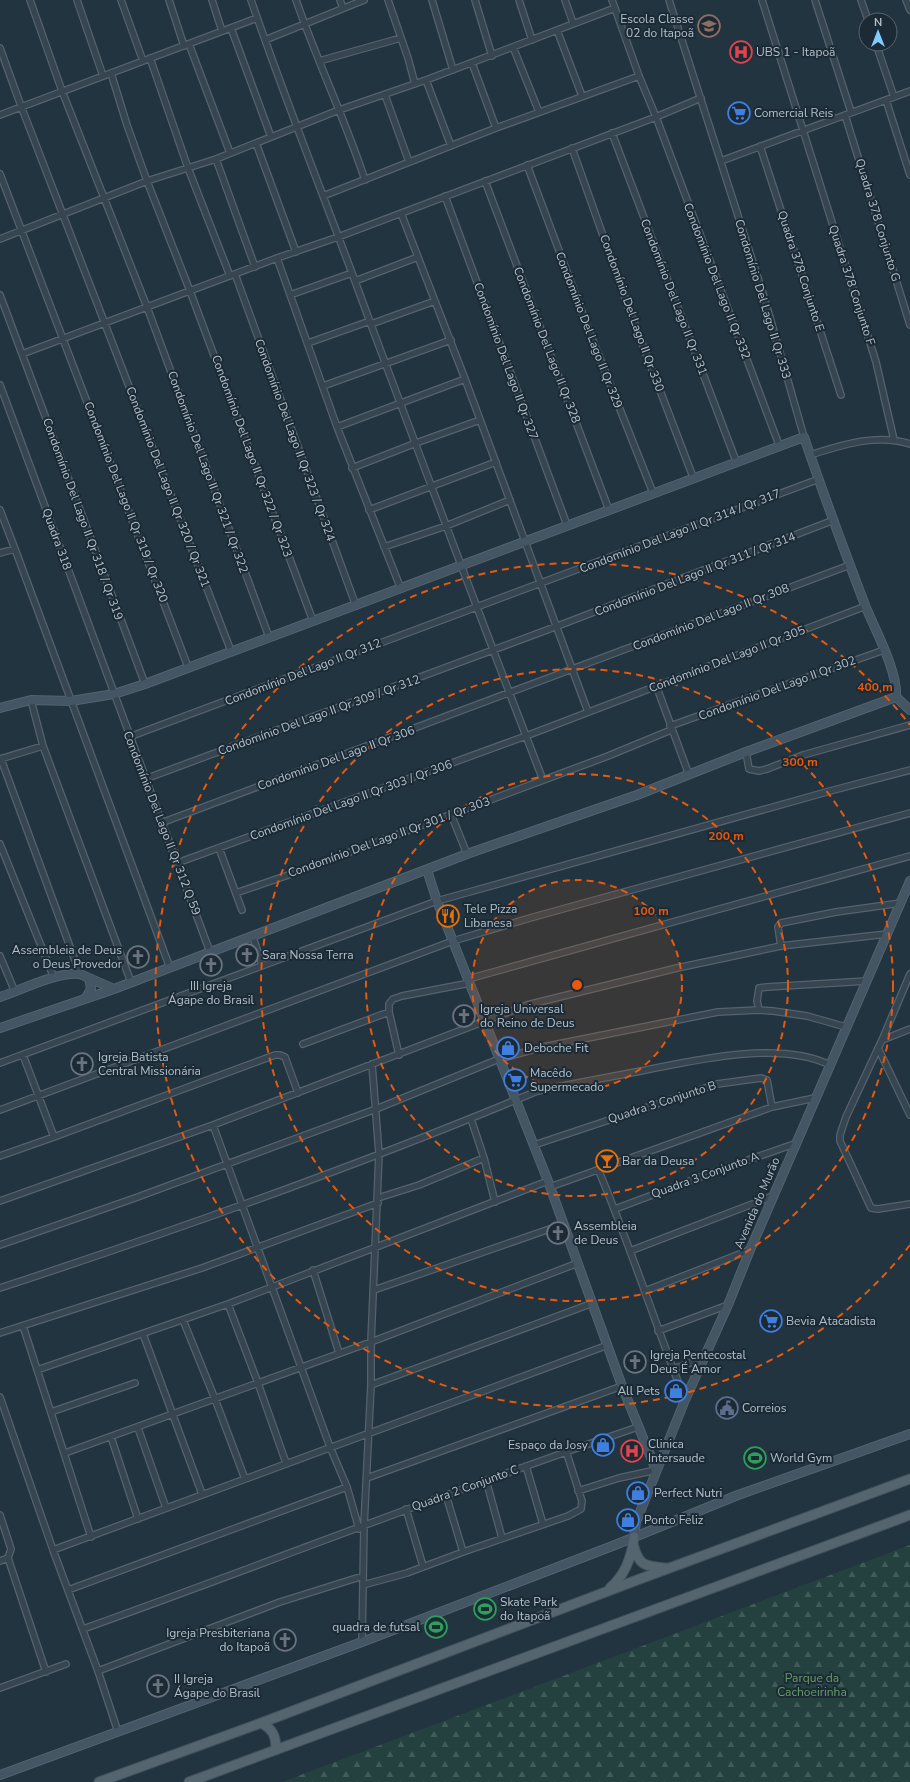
<svg xmlns="http://www.w3.org/2000/svg" width="910" height="1782" viewBox="0 0 910 1782" font-family="'Nunito Sans',sans-serif">
	<defs>
		<pattern id="forest-firs" width="22" height="20" patternUnits="userSpaceOnUse"><rect width="22" height="20" fill="#24413f"/><path d="M5 1l3.5 6h-7zM16 11l3.5 6h-7z" fill="#415b59"/></pattern>
	</defs>
	<rect width="100%" height="100%" fill="#223440"/>
	<path fill="url(#forest-firs)" d="M910,1545V1782H282Z"/>
	<path fill="#24413f" d="M490,1599L496,1613L480,1619L475,1605Z
		M443,1617L448,1628L428,1636L423,1625Z"/>
	<g fill="none" stroke-linecap="round" stroke-linejoin="round">
		<g stroke="#54636e" stroke-width="8">
			<path id="street" d="M30,0L62,91L147,307L269,637
				M77,0L103,76
				M121,0L143,61
				M169,0L184,46
				M212,0L222,31
				M251,0C288,108 331,214 370,322C427,475 484,628 543,780
				M296,0C317,61 345,119 365,180
				M340,0L343,8
				M388,0L408,58L415,84
				M432,0L453,70
				M475,0L492,56
				M519,0L532,40
				M565,0L573,23
				M612,0L639,76L656,117L779,445
				M669,0L765,300L804,437
				M762,0L876,362L894,440
				M815,0L851,112
				M861,0L868,20
				M906,0L910,10
				M231,28L271,137
				M557,30L582,96
				M265,40L364,0
				M189,44L230,153
				M876,44L894,97
				M513,47L539,112
				M0,48L21,106L231,651
				M150,58L188,168L230,276
				M319,61L401,38
				M472,63L496,128
				M111,73L127,125L147,181L190,291L313,621
				M426,80L451,146
				M385,95L409,162
				M886,100L910,175
				M0,115L257,18
				M845,115L910,325
				M612,133L736,461
				M256,143L296,252
				M760,146L841,395
				M572,148L629,309L693,477
				M216,159L255,267
				M721,161L910,91
				M527,165L588,328L653,493
				M0,174L188,667
				M485,181L609,510
				M323,196L496,128L639,76
				M445,196L567,525
				M401,213L465,379L588,712
				M0,239L147,181L216,159L339,110L426,80L615,8
				M277,258L337,427L401,589
				M235,274L356,606
				M355,281L418,257
				M0,295L145,684
				M290,295L352,273
				M371,324L435,301
				M308,343L370,321
				M22,354L277,258L338,237L656,117L701,98
				M0,385L210,952
				M323,386L451,340
				M337,427L465,379
				M810,455C842,445 876,433 910,444
				M352,468L416,443L480,420
				M0,510L15,549
				M369,510L496,462
				M384,547L446,526L510,500
				M0,553L15,549L170,968
				M656,685L689,775
				M31,700L43,746L131,982
				M670,726L884,650
				M129,737L819,479
				M746,752L749,769L759,771L767,769L803,755L910,725
				M0,759L43,746
				M1,759L80,974
				M145,779L555,627L834,520
				M451,814L467,854
				M161,823L850,565
				M0,844L54,978
				M219,848L242,910
				M177,863L526,736L866,606
				M236,893L294,873L608,756L671,730
				M253,937L262,965
				M781,946L778,927L781,923L836,912L901,903
				M0,956L15,992
				M468,979L910,856
				M759,1010L757,1001L759,988L767,987L867,981
				M910,1029L882,1040L846,1117L840,1135V1141L871,1208L878,1209L910,1204
				M882,1040L910,974
				M303,1044L389,1012
				M878,1048L910,1115
				M23,1055L54,1137
				M399,1055L389,1012V1004L393,999L402,996L470,983
				M0,1063L437,901L830,791L910,770
				M0,1110L453,941L530,918L910,813
				M471,1119L484,1158L495,1202
				M213,1125L330,1447L347,1487L359,1529
				M534,1145L717,1084L761,1078L767,1080L772,1107
				M0,1156L54,1137L275,1055H280L285,1057L298,1093
				M598,1169C630,1245 655,1323 685,1400
				M550,1187L772,1107L815,1098
				M378,1198L419,1185L484,1158
				M0,1201L213,1125L527,1005L677,968L781,946L887,934
				M615,1209L708,1174L797,1143
				M0,1245L135,1198L376,1109L499,1059L543,1047L718,1012L759,1010L773,1011L807,1016L846,1027
				M630,1251L773,1196
				M313,1270L339,1353
				M0,1288C180,1229 360,1165 535,1092L546,1089C577,1083 609,1077 641,1071C695,1060 779,1040 830,1065
				M374,1290L564,1224
				M645,1291L750,1250
				M228,1304L258,1383L286,1463
				M183,1320L215,1399L245,1479
				M23,1326L91,1537
				M658,1331L728,1305
				M0,1333L202,1268L378,1203
				M143,1334L202,1494
				M673,1369L702,1359
				M37,1370L228,1304L548,1181
				M371,1385L593,1303
				M0,1397L53,1550L98,1671L118,1732
				M51,1412L135,1383
				M138,1428L166,1508
				M111,1437L138,1519
				M65,1453L371,1342L578,1263
				M526,1466L543,1524
				M367,1478L622,1386
				M486,1480L502,1538
				M578,1491L619,1478L656,1470
				M446,1495L463,1552
				M406,1509L423,1566
				M0,1515L11,1549L8,1558
				M53,1550L608,1345
				M8,1558L46,1672
				M0,1561L8,1558
				M363,1585L407,1573L463,1552L568,1516L581,1509L582,1501L566,1451
				M68,1590L347,1487
				M83,1629C268,1563 452,1490 638,1427
				M362,1642L364,1525L371,1385V1342L379,1154L372,1064
				M98,1671L280,1602L363,1576
				M0,1688L66,1664"/>
		</g>
		<g stroke="#54636e" stroke-width="10">
			<path id="secondary" d="M896,697L910,710
				M0,708L31,700L71,701L114,694L145,684L804,437C823,493 844,550 865,605C875,630 898,671 896,697
				M427,870L437,901L548,1181L622,1386L656,1470
				M0,997C21,990 59,971 80,974L114,989
				M85,999L91,989L89,978
				M0,1028L114,989L467,854L637,795L746,752L896,697
				M634,1537L636,1522L685,1400L728,1305L750,1250L910,881
				M0,1775L362,1642L615,1545L738,1495L910,1434"/>
		</g>
		<g stroke="#42515c" stroke-width="11">
			<path id="primary" d="M633,1544C639,1566 644,1566 666,1568
				M610,1588C625,1575 632,1556 634,1537
				M261,1723C273,1729 276,1736 276,1750
				M99,1782L261,1723L637,1580L910,1479
				M189,1782L910,1515"/>
		</g>
		<use href="#street" stroke="#364550" stroke-width="5.5"/>
		<use href="#secondary" stroke="#445563" stroke-width="8"/>
		<use href="#primary" stroke="#546570" stroke-width="9"/>
	</g>
	<circle cx="577" cy="985" r="105" fill="#e8590c" fill-opacity=".12"/>
	<g fill="none" stroke="#e8590c" stroke-width="2" stroke-dasharray="7 5">
		<circle cx="577" cy="985" r="105"/>
		<circle cx="577" cy="985" r="211"/>
		<circle cx="577" cy="985" r="316"/>
		<path d="M910 1245A422 422 0 1 1 910 725"/>
	</g>
	<defs>
		<g id="school-ring" transform="scale(1.15)"><circle r="9.5" fill="#1b2a35" stroke="#8d6e63" stroke-width="1.5"/><path d="M0-5L7-2L0 1L-7-2ZM-4 1L0 2.5L4 1V4Q0 6-4 4Z" fill="#8d6e63"/></g>
		<g id="hospital-ring" transform="scale(1.15)"><circle r="9.5" fill="#1b2a35" stroke="#e0444e" stroke-width="1.5"/><path d="M-5-5h3v3.5h4V-5h3V5h-3V1.5h-4V5h-3Z" fill="#e0444e"/></g>
		<g id="supermarket-ring" transform="scale(1.15)"><circle r="9.5" fill="#1b2a35" stroke="#3f7fe0" stroke-width="1.5"/><path d="M-6-5.5h2.5l.6 2H6L4.5 2H-2.5L-4.4-4H-6ZM-1.5 3.2a1.3 1.3 0 1 0 .1 0ZM3 3.2a1.3 1.3 0 1 0 .1 0Z" fill="#3f7fe0"/></g>
		<g id="restaurant-ring" transform="scale(1.15)"><circle r="9.5" fill="#1b2a35" stroke="#e8710a" stroke-width="1.5"/><path d="M-5-6h1v4h1v-4h1v4h1v-4h1v5L-1.5 .5V6h-2V.5L-5-1ZM5-6V6H3V1.5H1.5Q1.5-4 5-6Z" fill="#e8710a"/></g>
		<g id="church-ring" transform="scale(1.15)"><circle r="9.5" fill="#1b2a35" stroke="#6b7280" stroke-width="1.5"/><path d="M-1.2-6h2.4v3.5h3.3v2.4h-3.3V6h-2.4V-.1h-3.3v-2.4h3.3Z" fill="#6b7280"/></g>
		<g id="shop-ring" transform="scale(1.15)"><circle r="9.5" fill="#1b2a35" stroke="#3f7fe0" stroke-width="1.5"/><path d="M-5-2.5h2.3a2.7 3.5 0 0 1 5.4 0H5L5.5 6h-11ZM-1.5-2.5h3a1.5 2.3 0 0 0-3 0Z" fill="#3f7fe0"/></g>
		<g id="bar-ring" transform="scale(1.15)"><circle r="9.5" fill="#1b2a35" stroke="#e8710a" stroke-width="1.5"/><path d="M-6-5H6L.8 .8V4.5H3.5V6h-7V4.5H-.8V.8Z" fill="#e8710a"/></g>
		<g id="civic-ring" transform="scale(1.15)"><circle r="9.5" fill="#1b2a35" stroke="#5c6f8a" stroke-width="1.5"/><path d="M-.6-6.5H3V-4.5H.6V-3L4-1V1h2V6H-6V1h2V-1L-.6-3ZM-1.2 2.5V6h2.4V2.5Z" fill="#5c6f8a"/></g>
		<g id="stadium-ring" transform="scale(1.15)"><circle r="9.5" fill="#1b2a35" stroke="#2e9e5b" stroke-width="1.5"/><path d="M0-5a6.5 5 0 1 0 0 10a6.5 5 0 1 0 0-10ZM-3.5-1.8h7v3.6h-7Z" fill="#2e9e5b"/></g>
	</defs>
	<g fill-rule="evenodd">
		<use href="#school-ring" x="709" y="26"/>
		<use href="#hospital-ring" x="741" y="52"/>
		<use href="#supermarket-ring" x="739" y="113"/>
		<use href="#restaurant-ring" x="448" y="916"/>
		<use href="#church-ring" x="247" y="955"/>
		<use href="#church-ring" x="138" y="957"/>
		<use href="#church-ring" x="211" y="965"/>
		<use href="#church-ring" x="464" y="1016"/>
		<use href="#shop-ring" x="508" y="1048"/>
		<use href="#church-ring" x="82" y="1064"/>
		<use href="#supermarket-ring" x="515" y="1080"/>
		<use href="#bar-ring" x="607" y="1161"/>
		<use href="#church-ring" x="558" y="1233"/>
		<use href="#supermarket-ring" x="771" y="1321"/>
		<use href="#church-ring" x="635" y="1362"/>
		<use href="#shop-ring" x="676" y="1391"/>
		<use href="#civic-ring" x="727" y="1408"/>
		<use href="#shop-ring" x="603" y="1445"/>
		<use href="#hospital-ring" x="632" y="1451"/>
		<use href="#stadium-ring" x="755" y="1458"/>
		<use href="#shop-ring" x="638" y="1493"/>
		<use href="#shop-ring" x="628" y="1520"/>
		<use href="#stadium-ring" x="485" y="1609"/>
		<use href="#stadium-ring" x="436" y="1627"/>
		<use href="#church-ring" x="285" y="1640"/>
		<use href="#church-ring" x="158" y="1686"/>
	</g>
	<g text-anchor="middle" dominant-baseline="central" stroke-width="4" stroke-linejoin="round" paint-order="stroke">
		<g font-size="12" fill="#b2c0cb" stroke="#1b2a35" text-anchor="start">
			<text x="694" y="19" text-anchor="end">Escola Classe<tspan x="694" dy="14">02 do Itapoã</tspan></text>
			<text x="756" y="52">UBS 1 - Itapoã</text>
			<text x="754" y="113">Comercial Reis</text>
			<text x="464" y="909">Tele Pizza<tspan x="464" dy="14">Libanesa</tspan></text>
			<text x="122" y="950" text-anchor="end">Assembleia de Deus<tspan x="122" dy="14">o Deus Provedor</tspan></text>
			<text x="262" y="955">Sara Nossa Terra</text>
			<text x="211" y="986" text-anchor="middle">III Igreja<tspan x="211" dy="14">Ágape do Brasil</tspan></text>
			<text x="480" y="1009">Igreja Universal<tspan x="480" dy="14">do Reino de Deus</tspan></text>
			<text x="524" y="1048">Deboche Fit</text>
			<text x="98" y="1057">Igreja Batista<tspan x="98" dy="14">Central Missionária</tspan></text>
			<text x="530" y="1073">Macêdo<tspan x="530" dy="14">Supermecado</tspan></text>
			<text x="622" y="1161">Bar da Deusa</text>
			<text x="574" y="1226">Assembleia<tspan x="574" dy="14">de Deus</tspan></text>
			<text x="786" y="1321">Bevia Atacadista</text>
			<text x="650" y="1355">Igreja Pentecostal<tspan x="650" dy="14">Deus É Amor</tspan></text>
			<text x="660" y="1391" text-anchor="end">All Pets</text>
			<text x="742" y="1408">Correios</text>
			<text x="648" y="1444">Clinica<tspan x="648" dy="14">Intersaude</tspan></text>
			<text x="588" y="1445" text-anchor="end">Espaço da Josy</text>
			<text x="770" y="1458">World Gym</text>
			<text x="654" y="1493">Perfect Nutri</text>
			<text x="644" y="1520">Ponto Feliz</text>
			<text x="500" y="1602">Skate Park<tspan x="500" dy="14">do Itapoã</tspan></text>
			<text x="420" y="1627" text-anchor="end">quadra de futsal</text>
			<text x="270" y="1633" text-anchor="end">Igreja Presbiteriana<tspan x="270" dy="14">do Itapoã</tspan></text>
			<text x="174" y="1679">II Igreja<tspan x="174" dy="14">Ágape do Brasil</tspan></text>
		</g>
		<g font-size="12" fill="#b2c0cb" stroke="#1b2a35">
			<text transform="translate(878 220) rotate(73)">Quadra 378 Conjunto G</text>
			<text transform="translate(801 271) rotate(72)">Quadra 378 Conjunto E</text>
			<text transform="translate(717 281) rotate(69)">Condomínio Del Lago II Qr 332</text>
			<text transform="translate(852 285) rotate(72)">Quadra 378 Conjunto F</text>
			<text transform="translate(674 297) rotate(69)">Condomínio Del Lago II Qr 331</text>
			<text transform="translate(763 299) rotate(73)">Condomínio Del Lago II Qr 333</text>
			<text transform="translate(632 313) rotate(70)">Condomínio Del Lago II Qr 330</text>
			<text transform="translate(589 330) rotate(69)">Condomínio Del Lago II Qr 329</text>
			<text transform="translate(547 345) rotate(69)">Condomínio Del Lago II Qr 328</text>
			<text transform="translate(506 361) rotate(70)">Condomínio Del Lago II Qr 327</text>
			<text transform="translate(295 440) rotate(70)">Condomínio Del Lago II Qr 323 / Qr 324</text>
			<text transform="translate(252 456) rotate(70)">Condomínio Del Lago II Qr 322 / Qr 323</text>
			<text transform="translate(208 472) rotate(70)">Condomínio Del Lago II Qr 321 / Qr 322</text>
			<text transform="translate(168 487) rotate(69)">Condomínio Del Lago II Qr 320 / Qr 321</text>
			<text transform="translate(126 502) rotate(69)">Condomínio Del Lago II Qr 319 / Qr 320</text>
			<text transform="translate(83 519) rotate(70)">Condomínio Del Lago II Qr 318 / Qr 319</text>
			<text transform="translate(680 531) rotate(-21)">Condomínio Del Lago II Qr 314 / Qr 317</text>
			<text transform="translate(57 539) rotate(70)">Quadra 318</text>
			<text transform="translate(695 574) rotate(-21)">Condomínio Del Lago II Qr 311 / Qr 314</text>
			<text transform="translate(711 617) rotate(-21)">Condomínio Del Lago II Qr 308</text>
			<text transform="translate(727 659) rotate(-21)">Condomínio Del Lago II Qr 305</text>
			<text transform="translate(303 672) rotate(-21)">Condomínio Del Lago II Qr 312</text>
			<text transform="translate(777 688) rotate(-20)">Condomínio Del Lago II Qr 302</text>
			<text transform="translate(319 715) rotate(-20)">Condomínio Del Lago II Qr 309 / Qr 312</text>
			<text transform="translate(336 758) rotate(-20)">Condomínio Del Lago II Qr 306</text>
			<text transform="translate(351 800) rotate(-20)">Condomínio Del Lago II Qr 303 / Qr 306</text>
			<text transform="translate(162 823) rotate(69)">Condomínio Del Lago II Qr 312 Q 59</text>
			<text transform="translate(389 837) rotate(-20)">Condomínio Del Lago II Qr 301 / Qr 303</text>
			<text transform="translate(662 1102) rotate(-18)">Quadra 3 Conjunto B</text>
			<text transform="translate(705 1175) rotate(-20)">Quadra 3 Conjunto A</text>
			<text transform="translate(757 1203) rotate(-67)">Avenida do Murão</text>
			<text transform="translate(465 1488) rotate(-20)">Quadra 2 Conjunto C</text>
		</g>
		<g font-size="12" fill="#679e69" stroke="#1b2a35">
			<text x="812" y="1678">Parque da<tspan x="812" dy="14">Cachoeirinha</tspan></text>
		</g>
	</g>
	<circle cx="577" cy="985" r="6" fill="#e8590c" stroke="#1b2a35" stroke-width="2"/>
	<g font-size="12" text-anchor="middle" font-weight="bold" fill="#e8590c" stroke="#1b2a35" stroke-width="4" stroke-linejoin="round" paint-order="stroke">
		<text x="875" y="691">400 m</text>
		<text x="800" y="766">300 m</text>
		<text x="726" y="840">200 m</text>
		<text x="651" y="915">100 m</text>
	</g>
	<g transform="translate(878 32)"><circle r="19" fill="#1b2a35" stroke="#576671"/>
	<path d="M0-3L7 15L0 10L-7 15Z" fill="#83caff"/>
	<text y="-6" font-size="11" font-weight="bold" text-anchor="middle" fill="#b2c0cb">N</text>
	</g>
</svg>
